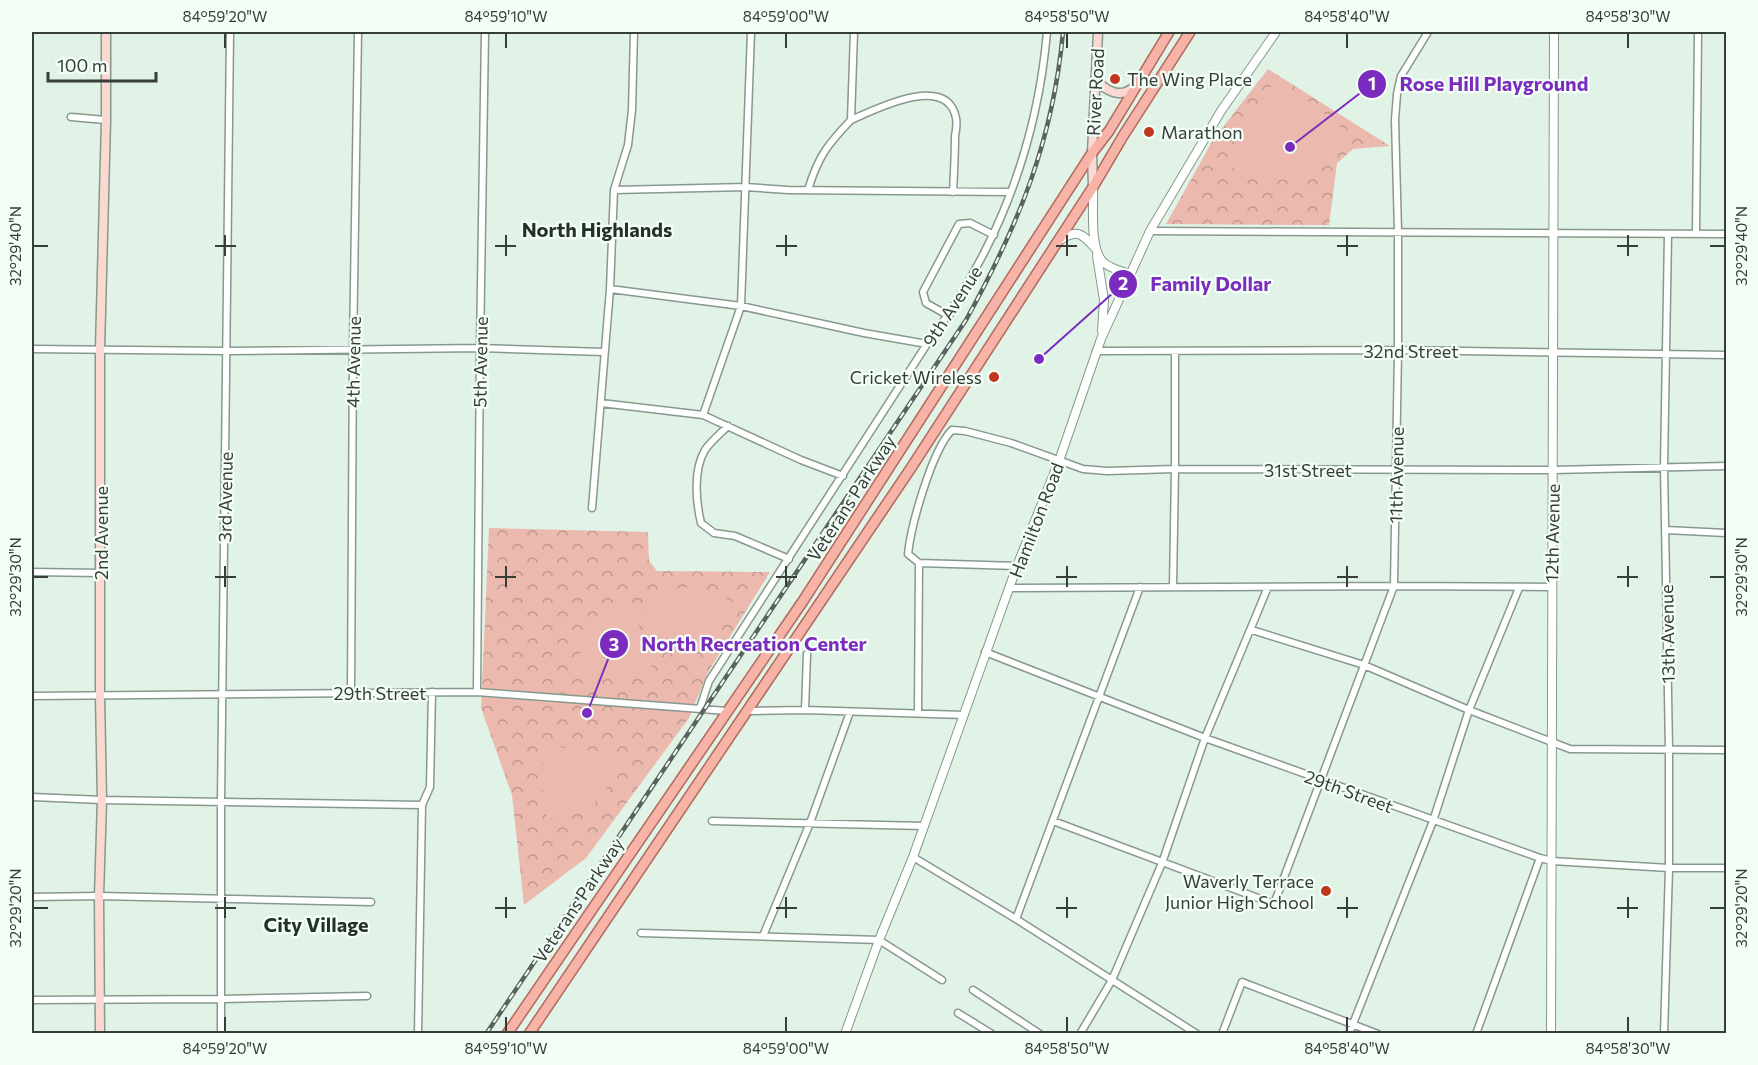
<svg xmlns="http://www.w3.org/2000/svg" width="1758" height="1065" viewBox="0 0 1758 1065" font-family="Commissioner,sans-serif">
	<defs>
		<pattern id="park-crowns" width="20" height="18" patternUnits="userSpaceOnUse" patternTransform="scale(1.5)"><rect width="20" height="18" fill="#ebb9ae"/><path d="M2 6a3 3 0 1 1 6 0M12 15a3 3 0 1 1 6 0" fill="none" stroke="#bf988f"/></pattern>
	</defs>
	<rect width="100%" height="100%" fill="#e0f3e6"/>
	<path fill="url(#park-crowns)" d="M1268,69L1390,146L1353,149L1337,163L1329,225L1166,224L1213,140Z
		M489,528L648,532L649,561L657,571L770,572L708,672L689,718L586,858L524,905L512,795L481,708Z"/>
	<path fill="#ebb9ae" d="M1273,83C1291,83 1338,125 1353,138C1327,170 1291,190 1249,175C1240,172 1232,167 1224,163Z
		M697,587L725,597L739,608L692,659H687L641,608C659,593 674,588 697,587Z
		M630,598L652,666L649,670L584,680C583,676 581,671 580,666C577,650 587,624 600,613C608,605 620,602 630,598Z
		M550,746L614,753C613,763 612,777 608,786C596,809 570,818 547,818L543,790V753Z"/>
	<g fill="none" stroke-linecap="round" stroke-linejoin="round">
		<g stroke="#87998d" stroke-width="9">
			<path id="minor" d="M71,117L106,120
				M851,120C874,110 947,72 956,118C957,123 956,131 955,136C955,155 954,173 953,192
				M614,190L746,187L788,190L1011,192
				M808,190C818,157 827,145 851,120L854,32
				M1150,231L1726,234
				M1696,234L1698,32
				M610,289L741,306L864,333L927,344
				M949,316L926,303L923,292L959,224L970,223L994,235
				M32,349L227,351L480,348L604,352
				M1096,351L1398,350L1726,355
				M601,403L703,415L801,460L843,476
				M703,415L741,306L751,32
				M728,426C721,433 711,441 705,450C693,470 696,502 701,523L714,533L735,536L789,559
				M592,508L610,289L614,190L628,145L632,110L634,32
				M1666,530L1726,533
				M919,563L1017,566
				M32,572L101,573
				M1173,587L1175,469V351
				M1010,588L1394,586L1552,587
				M1252,630L1364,665L1469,710L1570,749L1726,750
				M985,652L1205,738L1540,858L1552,861L1669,868H1726
				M477,692L480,348L485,32
				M351,693L353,350L358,32
				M32,696L477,692L727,711
				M700,708L709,681L927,344C996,252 1037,146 1047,32
				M805,710L807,654
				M748,711L805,710L964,715
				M918,712L919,563L908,554C911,525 932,450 952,430L965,431L1011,443L1083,469L1107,471L1175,469L1553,470L1726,466
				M32,797L102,800L422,805
				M712,821L924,826
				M1053,821L1274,904L1394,586L1398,350V232L1395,120L1397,94L1401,76L1428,32
				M913,857L1016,919L1197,1034
				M32,897L99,896L371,902
				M1016,919L1140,587
				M641,933L879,940L942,980
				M763,936L810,823L850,712
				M973,990L1040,1034
				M32,1000L222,999L367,996
				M958,1013L992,1034
				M221,1034V801L230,32
				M418,1034L422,805L430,787L432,692
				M1080,1034L1112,980L1162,863L1205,738L1268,587
				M1222,1034L1242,982L1378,1034
				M1349,1034L1433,821L1469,710L1519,588
				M1476,1034L1540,858
				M1664,1034L1669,868V750L1664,467L1668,234"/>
		</g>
		<g stroke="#87998d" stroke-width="10">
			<path id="tertiary" d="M1093,187C1094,206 1089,248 1103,262C1109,268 1121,271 1129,274
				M1059,241C1078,227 1083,235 1096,249
				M1097,256L1104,300L1102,331
				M845,1034L879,940L913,857L1017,566L1059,461L1101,339L1150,231L1221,111L1276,32
				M1551,1034L1554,32"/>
		</g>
		<g stroke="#87998d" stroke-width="11">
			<path id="secondary" d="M1095,79C1106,91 1121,100 1135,86
				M1093,187L1092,153L1098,32
				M100,1034L99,896L102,800L100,696V349L106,120V32"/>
		</g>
		<g stroke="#b0695a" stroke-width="12">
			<path id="primary" d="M507,1034L803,601L1092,153L1109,131L1169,32
				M529,1034L911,468L1093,187L1123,136L1190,32"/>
		</g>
		<use href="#minor" stroke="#fff" stroke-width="6"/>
		<use href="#tertiary" stroke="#fff" stroke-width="8"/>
		<use href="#secondary" stroke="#fbd9d3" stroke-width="8"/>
		<use href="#primary" stroke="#f7b3a7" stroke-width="9"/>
		<g stroke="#59625c" stroke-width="4.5">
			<path id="rail" d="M486,1034L966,320C1019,224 1053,141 1063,32"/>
		</g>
		<use href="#rail" stroke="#f3fef6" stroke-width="2" stroke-dasharray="7" stroke-linecap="butt"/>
	</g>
	<path fill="none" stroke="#373e39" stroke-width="2" d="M225,33V48M506,33V48M786,33V48M1067,33V48M1347,33V48M1628,33V48M225,235V256M506,235V256M786,235V256M1067,235V256M1347,235V256M1628,235V256M33,246H48M215,246H236M495,246H516M776,246H797M1056,246H1077M1337,246H1358M1617,246H1638M1710,246H1725M225,566V587M506,566V587M786,566V587M1067,566V587M1347,566V587M1628,566V587M33,577H48M215,577H236M495,577H516M776,577H797M1056,577H1077M1337,577H1358M1617,577H1638M1710,577H1725M225,897V918M506,897V918M786,897V918M1067,897V918M1347,897V918M1628,897V918M33,908H48M215,908H236M495,908H516M776,908H797M1056,908H1077M1337,908H1358M1617,908H1638M1710,908H1725M225,1017V1032M506,1017V1032M786,1017V1032M1067,1017V1032M1347,1017V1032M1628,1017V1032"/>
	<g fill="#c23620" stroke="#f3fef6" stroke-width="2">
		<circle cx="1115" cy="79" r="6"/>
		<circle cx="1149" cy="132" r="6"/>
		<circle cx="994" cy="377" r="6"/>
		<circle cx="1326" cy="891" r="6"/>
	</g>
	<g text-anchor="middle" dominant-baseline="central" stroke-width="4.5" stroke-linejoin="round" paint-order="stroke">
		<g font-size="18" fill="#373e39" stroke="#f3fef6" text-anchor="start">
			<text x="1127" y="79">The Wing Place</text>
			<text x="1161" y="132">Marathon</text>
			<text x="982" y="377" text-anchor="end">Cricket Wireless</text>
			<text x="1314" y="881" text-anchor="end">Waverly Terrace<tspan x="1314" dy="21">Junior High School</tspan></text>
		</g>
		<g font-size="18" fill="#373e39" stroke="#f3fef6">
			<text transform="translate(1095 92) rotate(-87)">River Road</text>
			<text transform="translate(952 306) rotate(-57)">9th Avenue</text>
			<text x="1411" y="351">32nd Street</text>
			<text transform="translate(353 362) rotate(-89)">4th Avenue</text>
			<text transform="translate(480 362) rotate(-89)">5th Avenue</text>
			<text x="1308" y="470">31st Street</text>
			<text transform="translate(1396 475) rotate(-89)">11th Avenue</text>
			<text transform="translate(225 497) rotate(-89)">3rd Avenue</text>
			<text transform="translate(851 498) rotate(-57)">Veterans Parkway</text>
			<text transform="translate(1036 520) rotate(-69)">Hamilton Road</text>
			<text transform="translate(101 533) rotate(-90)">2nd Avenue</text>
			<text transform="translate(1552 533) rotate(-89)">12th Avenue</text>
			<text transform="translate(1667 634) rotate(-91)">13th Avenue</text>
			<text x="380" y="693">29th Street</text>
			<text transform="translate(1349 791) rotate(20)">29th Street</text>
			<text transform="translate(578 900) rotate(-56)">Veterans Parkway</text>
		</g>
		<g font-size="20" font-weight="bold" fill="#233128" stroke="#f3fef6">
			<text x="597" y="229">North Highlands</text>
			<text x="316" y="924">City Village</text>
		</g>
	</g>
	<path fill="none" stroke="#7b2cbf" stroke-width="2" d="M1290 147L1372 84M1039 359L1123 284M587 713L614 644"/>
	<g fill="#7b2cbf" stroke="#f3fef6" stroke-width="2">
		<circle cx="1290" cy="147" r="6"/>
		<circle cx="1039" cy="359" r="6"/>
		<circle cx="587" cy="713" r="6"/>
		<circle cx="1372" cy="84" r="15"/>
		<circle cx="1123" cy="284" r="15"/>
		<circle cx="614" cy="644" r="15"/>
	</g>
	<g font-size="18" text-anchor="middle" font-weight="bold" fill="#fff">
		<text x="1372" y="90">1</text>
		<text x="1123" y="290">2</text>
		<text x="614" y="651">3</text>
	</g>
	<g font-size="20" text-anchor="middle" font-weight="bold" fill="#7b2cbf" stroke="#f3fef6" stroke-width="4.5" stroke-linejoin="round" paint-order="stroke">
		<text x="1494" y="91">Rose Hill Playground</text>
		<text x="1211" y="291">Family Dollar</text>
		<text x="754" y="651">North Recreation Center</text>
	</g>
	<rect width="1758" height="1065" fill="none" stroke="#f3fef6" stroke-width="66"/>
	<path d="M48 72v9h108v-9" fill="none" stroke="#373e39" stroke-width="3"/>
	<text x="57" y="72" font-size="18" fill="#373e39" stroke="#f3fef6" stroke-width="4.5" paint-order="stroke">100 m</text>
	<rect x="33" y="33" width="1692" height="999" fill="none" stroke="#373e39" stroke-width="2"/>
	<g font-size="15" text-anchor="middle" fill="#373e39">
		<text x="225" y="22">84°59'20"W</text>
		<text x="506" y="22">84°59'10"W</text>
		<text x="786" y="22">84°59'00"W</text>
		<text x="1067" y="22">84°58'50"W</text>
		<text x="1347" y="22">84°58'40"W</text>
		<text x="1628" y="22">84°58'30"W</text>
		<text transform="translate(16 246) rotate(-90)" y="5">32°29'40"N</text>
		<text transform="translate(1742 246) rotate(-90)" y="5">32°29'40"N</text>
		<text transform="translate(16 577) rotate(-90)" y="5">32°29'30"N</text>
		<text transform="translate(1742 577) rotate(-90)" y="5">32°29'30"N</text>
		<text transform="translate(16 908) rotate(-90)" y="5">32°29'20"N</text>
		<text transform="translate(1742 908) rotate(-90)" y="5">32°29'20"N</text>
		<text x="225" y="1054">84°59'20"W</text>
		<text x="506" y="1054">84°59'10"W</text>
		<text x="786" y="1054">84°59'00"W</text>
		<text x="1067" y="1054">84°58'50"W</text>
		<text x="1347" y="1054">84°58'40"W</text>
		<text x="1628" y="1054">84°58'30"W</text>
	</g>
</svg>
